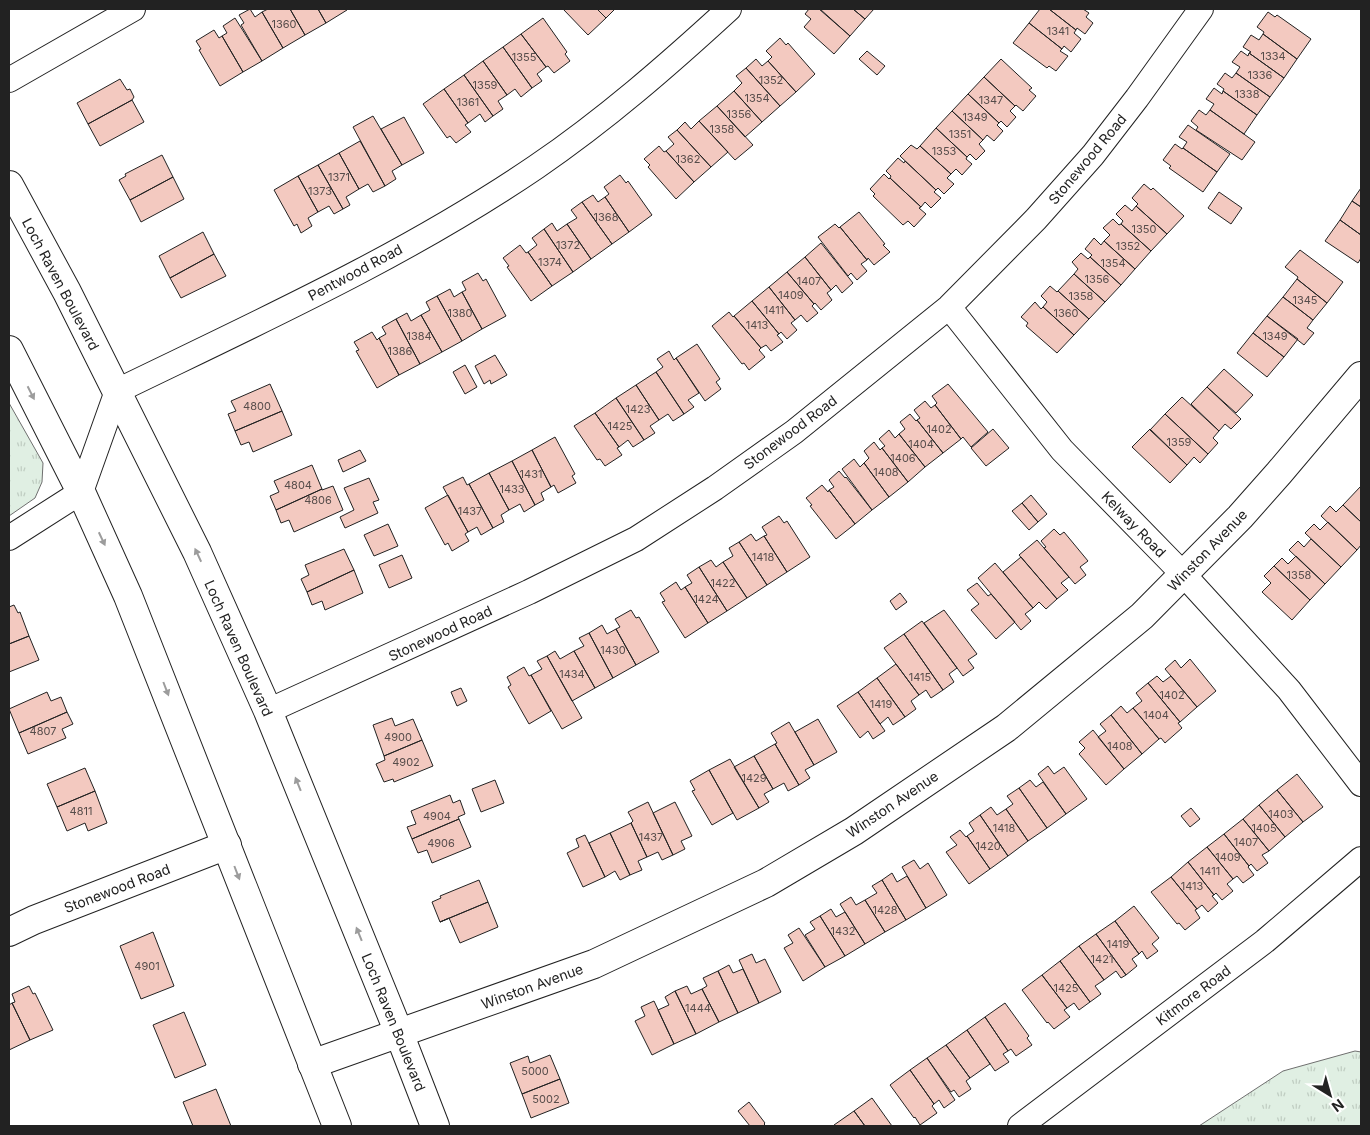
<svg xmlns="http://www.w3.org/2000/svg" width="1370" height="1135" viewBox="0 0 1370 1135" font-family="Inter,sans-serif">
	<defs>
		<pattern id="park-tufts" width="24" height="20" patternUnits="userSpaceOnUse" patternTransform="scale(1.25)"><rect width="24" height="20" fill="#e0efe3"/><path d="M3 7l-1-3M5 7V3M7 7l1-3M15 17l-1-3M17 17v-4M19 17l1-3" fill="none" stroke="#c0cdc2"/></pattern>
	</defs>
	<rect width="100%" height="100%" fill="#fff"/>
	<path fill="url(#park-tufts)" stroke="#6f6f6f" d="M9,403L43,463L42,482L35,498L9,516Z
		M1355,1051L1361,1052V1126H1199L1283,1071Z"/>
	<path fill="#f3c9c0" stroke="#222" d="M250,9L255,17L262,12L283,48L262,61L241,25L244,23L239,15Z
		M268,9H290L305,35L283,48L262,12Z
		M290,9H318L326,23L305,35Z
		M318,9H346L347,10L326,23Z
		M563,9H597L606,18L588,35Z
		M597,9H615L606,18Z
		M809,9H819L850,36L834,54L804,27L811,19L805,14Z
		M820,9H853L865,19L850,36Z
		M853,9H874L865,19Z
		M1040,9H1049L1076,30L1074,33L1081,39L1071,52L1064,46L1062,49L1029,23Z
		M1049,9H1083L1089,13L1086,17L1093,23L1085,34L1077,28L1076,30Z
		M1268,12L1275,17L1277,15L1311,39L1297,59L1263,34L1264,32L1257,27Z
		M235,18L262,61L243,72L222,36L227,33L223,26Z
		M543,18L567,52L565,54L570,61L554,73L548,66L546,67L521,34Z
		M1029,23L1062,49L1060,51L1068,56L1056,71L1049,66L1047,68L1013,43Z
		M214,30L219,38L222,36L243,72L220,86L199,50L201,49L196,41Z
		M521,34L546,67L537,74L542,81L532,88L503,47Z
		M1263,34L1297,59L1284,78L1249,53L1251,52L1243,47L1251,35L1259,40Z
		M780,38L786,45L788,43L815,74L796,92L768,61L772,57L766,51Z
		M503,47L532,88L521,97L515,89L507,95L483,61Z
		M867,51L885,66L877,75L859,59Z
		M1241,51L1248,56L1249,53L1284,78L1270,97L1236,73L1240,67L1232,62Z
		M756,59L762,66L768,61L796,92L780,106L746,68Z
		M1001,59L1032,88L1029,90L1036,96L1023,111L1016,105L1015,106L984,77Z
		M483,61L507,95L498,101L503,109L493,116L464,75Z
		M746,68L780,106L762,122L734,91L742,83L736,76Z
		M1225,73L1232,78L1236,73L1270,97L1257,115L1223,91L1224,89L1217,84Z
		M464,75L493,116L485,122L480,114L468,123L444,89Z
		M984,77L1015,106L1010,111L1016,117L1007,127L1001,121L999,123L968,94Z
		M120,79L127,90L130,89L134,97L132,100L88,124L77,103Z
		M1214,88L1222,94L1223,91L1257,115L1244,134L1210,110L1214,104L1206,99Z
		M444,89L468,123L465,125L471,132L456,143L450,136L447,138L423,104Z
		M734,91L762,122L745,137L717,106Z
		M968,94L999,123L997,125L1003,131L994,141L987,135L983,140L952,111Z
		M132,100L144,122L100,146L88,124Z
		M717,106L753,145L735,160L699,121Z
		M1199,110L1206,115L1210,110L1255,142L1242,160L1196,130L1198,127L1191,121Z
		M952,111L983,140L979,144L985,151L976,160L970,154L967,157L936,128Z
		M373,116L402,165L392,171L396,179L385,186L353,127Z
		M404,117L424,153L402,165L381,129Z
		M699,121L728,152L711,167L677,130L685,122L691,129Z
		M1188,125L1230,154L1217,172L1183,148L1187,142L1179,137Z
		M936,128L967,157L966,159L972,164L962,175L956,169L951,174L920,146Z
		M677,130L711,167L694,182L666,151L674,144L668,137Z
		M360,141L385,186L373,192L368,184L359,189L339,153Z
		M1175,144L1182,149L1183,148L1217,172L1203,192L1169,168L1171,166L1163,160Z
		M911,145L917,149L920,146L951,174L947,178L954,184L944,194L938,188L936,190L900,156Z
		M659,146L664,152L666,151L694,182L676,199L648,167L650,165L644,159Z
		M339,153L359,189L346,197L350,205L343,209L318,165Z
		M162,155L173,177L130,200L119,180L126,176L125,174Z
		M898,158L904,163L905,161L936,190L934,192L941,198L931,208L925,202L921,207L890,178L891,176L886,171Z
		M318,165L343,209L334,214L329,206L318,212L298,176Z
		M884,174L889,179L890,178L921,207L919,208L926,214L914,227L908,221L903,225L873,196L875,194L870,189Z
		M620,175L626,183L628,181L652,215L629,232L605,197L609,194L604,187Z
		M298,176L318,212L308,218L312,226L301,233L297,224L294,226L274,190Z
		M173,177L184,199L141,222L130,200Z
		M1144,184L1151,190L1153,188L1184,216L1167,234L1136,206L1138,204L1132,198Z
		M1361,188V207L1352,201Z
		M1219,192L1242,208L1231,224L1208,208Z
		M593,195L598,202L605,197L629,232L612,244L582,202Z
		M1352,201L1361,207V235L1340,220Z
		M582,202L612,244L591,259L567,224L577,218L571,210Z
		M1125,205L1132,211L1136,206L1167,234L1151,251L1121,224L1123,221L1116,214Z
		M859,212L885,244L883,245L890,252L874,265L868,258L867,260L840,227Z
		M1113,219L1119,225L1121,224L1151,251L1135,269L1104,241L1110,235L1103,228Z
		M1340,220L1361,235V258L1358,263L1325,241Z
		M552,223L557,231L567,224L591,259L573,272L544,229Z
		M835,224L839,228L840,227L867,260L861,264L867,271L857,280L851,273L848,276L818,237Z
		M544,229L573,272L552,286L528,252L537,245L532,238Z
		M203,232L214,254L170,278L159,256Z
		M1094,238L1101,245L1104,241L1135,269L1121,285L1090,257L1092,255L1085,249Z
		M821,243L853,283L842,293L836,285L831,290L805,257Z
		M520,245L526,253L528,252L552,286L531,301L507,267L509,266L503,258Z
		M1300,250L1343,282L1327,303L1297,279L1298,277L1285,267Z
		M1081,253L1088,259L1090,257L1121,285L1105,302L1074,274L1078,269L1072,262Z
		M214,254L226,276L181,298L170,278Z
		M805,257L831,290L827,293L832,300L821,310L815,303L814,304L787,272Z
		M787,272L814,304L812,306L818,313L807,322L801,315L795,320L769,287Z
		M478,273L483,281L486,279L506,316L482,329L462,292L466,290L462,282Z
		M1074,274L1105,302L1089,319L1058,291Z
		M1297,279L1327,303L1313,320L1283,297Z
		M1050,286L1057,292L1058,291L1089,319L1074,335L1043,307L1047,302L1041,296Z
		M769,287L795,320L791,323L797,330L787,339L781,332L779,334L752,301Z
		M450,289L454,297L462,292L482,329L462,341L437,296Z
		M437,296L462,341L442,352L421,315L430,310L426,302Z
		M1283,297L1313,320L1307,328L1314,333L1304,345L1267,316Z
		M752,301L779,334L777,335L783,342L771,351L766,345L761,348L734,316Z
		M1035,302L1041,309L1043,307L1074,335L1057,353L1026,326L1028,323L1021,317Z
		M729,312L733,317L734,316L761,348L759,350L765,357L749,370L744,363L742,364L712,326Z
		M407,313L411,321L421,315L442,352L420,364L396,319Z
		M1267,316L1298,339L1284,357L1253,333Z
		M396,319L420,364L399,375L379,338L386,334L382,327Z
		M372,332L377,340L379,338L399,375L377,388L356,351L359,350L354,342Z
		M1253,333L1284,357L1267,377L1237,353Z
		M697,344L720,379L716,382L721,389L705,401L676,358Z
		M669,351L674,360L676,358L699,393L688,400L694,407L684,414L656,372L663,367L657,359Z
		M495,355L507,375L491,384L490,380L484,384L475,366Z
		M465,365L477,387L465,394L453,372Z
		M1224,369L1253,395L1236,413L1207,387Z
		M656,372L684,414L673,421L668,414L659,420L636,385Z
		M270,384L282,411L235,431L228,414L236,411L231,401Z
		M948,384L988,432L971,447L963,437L961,439L935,405L937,403L932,396Z
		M636,385L659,420L650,426L655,433L644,440L616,398Z
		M1207,387L1241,419L1231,429L1225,424L1219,431L1191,404Z
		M1182,397L1219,431L1213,438L1218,443L1208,454L1165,414Z
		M616,398L644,440L633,447L628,440L619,447L595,413Z
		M925,401L931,408L935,405L961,439L943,453L917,420L920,418L914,410Z
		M282,411L292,435L253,452L249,442L241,445L235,431Z
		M595,413L619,447L617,448L622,455L605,466L600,459L597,460L574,426Z
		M910,414L916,421L917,420L943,453L925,467L899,434L905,429L900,422Z
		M1165,414L1208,454L1200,463L1194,457L1187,465L1150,430Z
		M993,429L1009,448L986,466L971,448Z
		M1150,429L1187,465L1170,483L1132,447Z
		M889,430L895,438L899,434L925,467L908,482L882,448L885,446L879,439Z
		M555,437L575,474L572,476L576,483L558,493L554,485L551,487L532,450Z
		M874,442L880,450L882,448L908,482L889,497L864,463L869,458L864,451Z
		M360,450L366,461L343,472L338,460Z
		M532,450L551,487L541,493L544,500L535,505L512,461Z
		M854,459L860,467L864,463L889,497L872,510L842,469Z
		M512,461L535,505L524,512L520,504L509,510L489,473Z
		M312,465L322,489L276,510L270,496L279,492L274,481Z
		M839,471L845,478L846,477L872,510L855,524L829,490L834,487L829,480Z
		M489,473L509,510L501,515L504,522L493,528L469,484Z
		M463,477L467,485L469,484L493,528L481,535L477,527L468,532L443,487Z
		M369,478L379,500L373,502L378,513L345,528L340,517L354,510L344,488Z
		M822,485L828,492L829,490L855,524L836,539L810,506L812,505L806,498Z
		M333,486L343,510L294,532L289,520L281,523L276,510L322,489V490Z
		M1361,486V522L1343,505Z
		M448,495L468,532L465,534L469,541L452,551L448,543L445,545L425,508Z
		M1031,495L1047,514L1038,522L1022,503Z
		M1022,503L1038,522L1029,530L1012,511Z
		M1343,505L1361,522V545L1357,550L1321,516L1330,506L1336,512Z
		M779,516L784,523L787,521L810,557L787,572L764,536L767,535L762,527Z
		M1328,522L1357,550L1341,567L1305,533L1314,524L1320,530Z
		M388,524L398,546L374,556L364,535Z
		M1054,529L1060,535L1064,532L1088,561L1080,567L1086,575L1075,584L1044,548L1046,547L1041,541Z
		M751,534L756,541L764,536L787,572L767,585L739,542Z
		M1311,539L1341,567L1325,584L1289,550L1298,541L1304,547Z
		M1037,540L1069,577L1061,583L1068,590L1057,599L1019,555Z
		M739,542L767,585L747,598L723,562L733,556L729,548Z
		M344,549L354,570L307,592L301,579L309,575L305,565Z
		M402,555L412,578L389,588L379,565Z
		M1296,556L1325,584L1310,600L1274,566L1282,558L1288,564Z
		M1021,557L1057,599L1046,609L1039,602L1033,608L1003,572Z
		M711,560L716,567L723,562L747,598L727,611L699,567Z
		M995,563L1033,608L1025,614L1031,621L1021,630L978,578Z
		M1274,566L1310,600L1292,620L1262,592L1271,583L1264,576Z
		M699,567L727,611L708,623L685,587L692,583L687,575Z
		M354,570L363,593L325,610L322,601L312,605L307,592Z
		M676,582L681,590L685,587L708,623L685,638L662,602L665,601L660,593Z
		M977,583L988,596L991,594L1015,622L996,639L971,610L979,604L967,590Z
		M900,593L907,602L896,610L890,601Z
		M14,605L18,613L20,612L29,636L9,644V607Z
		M631,610L636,618L639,617L659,652L636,665L616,629L620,627L615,619Z
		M944,610L977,654L968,660L974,668L963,676L924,623Z
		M922,621L957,668L949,674L954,682L943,690L904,634Z
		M602,625L607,634L616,629L636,665L613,678L589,633Z
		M589,633L613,678L595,688L574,651L584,646L579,638Z
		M904,634L943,690L931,698L926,690L919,695L884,648Z
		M29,636L39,660L9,672V644Z
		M555,651L560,659L574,651L595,688L572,701L547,656Z
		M547,656L582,718L562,729L531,675L542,669L537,661Z
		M1190,659L1216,691L1197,707L1165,669L1175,660L1181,668Z
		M896,664L919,695L911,701L916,709L905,717L877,678Z
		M524,667L529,676L531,675L551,711L529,724L508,687L511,685L507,677Z
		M1157,676L1163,682L1171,676L1197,707L1180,722L1148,683Z
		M877,678L905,717L893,725L888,717L880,724L858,692Z
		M1148,683L1180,722L1178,723L1182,728L1165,743L1161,738L1159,739L1133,708L1142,701L1136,693Z
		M461,688L467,701L457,706L451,692Z
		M47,692L51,701L61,697L67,712L19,733L9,709Z
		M858,692L885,731L873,739L868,731L860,738L837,706Z
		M1121,706L1127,713L1133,708L1159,739L1142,754L1111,715Z
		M67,712L73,724L62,729L66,738L28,754L19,733Z
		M1111,715L1142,754L1124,769L1098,737L1106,731L1100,724Z
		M392,718L395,726L413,719L422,740L384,756L373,725Z
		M818,719L837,752L814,765L795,732Z
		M789,722L814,765L805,770L810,778L799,785L775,744L777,743L771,733Z
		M1093,730L1124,769L1106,785L1079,754L1085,748L1079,742Z
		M422,740L433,766L394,782L393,779L384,782L376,764L385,760L384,756Z
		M775,744L799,785L788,791L784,783L773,789L754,756Z
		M754,756L773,789L764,794L769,802L759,808L734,767Z
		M730,759L759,808L737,820L709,770Z
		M1048,766L1054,774L1064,767L1087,799L1066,814L1038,774Z
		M85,768L95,791L57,807L47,784Z
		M709,770L733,813L712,825L692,791L695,790L690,781Z
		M1297,774L1323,807L1303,822L1277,790Z
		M495,780L504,803L481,812L472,789Z
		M1030,780L1036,787L1043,782L1066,814L1047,828L1019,788Z
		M1019,788L1047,828L1028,841L1006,809L1013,804L1007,796Z
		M1277,790L1303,822L1285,837L1259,805Z
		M95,791L107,823L88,831L85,823L67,831L57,807Z
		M450,795L453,803L460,800L465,814L458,817L459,819L412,839L407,827L416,824L411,811Z
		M648,802L673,855L662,860L658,852L647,857L631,823L633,821L628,812Z
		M675,802L692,836L681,841L685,849L673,855L653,813Z
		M1259,805L1285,837L1269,851L1243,819Z
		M991,807L997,815L1006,809L1028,841L1008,856L980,815Z
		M1191,808L1200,819L1190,827L1181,816Z
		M980,815L1008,856L990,869L967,836L974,831L969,823Z
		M459,819L471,847L432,863L427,850L418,853L412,839Z
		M1243,819L1269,851L1262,855L1268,863L1257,871L1251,864L1249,866L1224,834Z
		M631,823L647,857L638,861L642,870L630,875L610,833Z
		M960,830L966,837L967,836L990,869L969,884L946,852L957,845L950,837Z
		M610,833L630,875L620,880L615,871L605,877L589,843Z
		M1224,834L1249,866L1248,867L1254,875L1243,883L1237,876L1233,879L1207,847Z
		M585,835L605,877L583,887L567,853L579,847L576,839Z
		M1207,847L1233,879L1227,884L1233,891L1222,900L1216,893L1214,895L1188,862Z
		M914,860L920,869L928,863L947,895L926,908L902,867Z
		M1188,862L1214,895L1212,896L1218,903L1208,912L1202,905L1197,909L1171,877Z
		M892,873L897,882L907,876L926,908L906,920L882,880Z
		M1171,877L1197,909L1195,910L1200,918L1185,930L1179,923L1177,924L1151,892Z
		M479,880L488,902L440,922L432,902L441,898L440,896Z
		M882,880L906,920L885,932L865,900L877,893L872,886Z
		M851,897L856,905L865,900L885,932L865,944L840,904Z
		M488,902L498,927L460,943L449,918L440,922Z
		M1134,906L1159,938L1152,944L1158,951L1147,959L1142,951L1139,954L1115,921Z
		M831,909L836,917L845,912L865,944L845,956L820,916Z
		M820,916L845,956L825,967L805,935L815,929L810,922Z
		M1115,921L1139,954L1132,959L1137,966L1126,975L1096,934Z
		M799,928L825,967L803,981L784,948L793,943L788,935Z
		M153,932L174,986L141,999L120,946Z
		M1096,934L1126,975L1121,978L1116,971L1104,980L1079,946Z
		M1079,946L1104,980L1095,986L1101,994L1090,1002L1060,961Z
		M752,954L756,963L765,959L781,992L759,1003L739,960Z
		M1060,961L1090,1002L1079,1010L1074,1003L1067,1008L1042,975Z
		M729,965L733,973L743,969L759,1003L738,1013L718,971Z
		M718,971L738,1013L719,1022L702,989L707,986L703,978Z
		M1042,975L1067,1008L1064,1010L1070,1017L1054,1029L1048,1022L1047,1023L1022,990Z
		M29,986L33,994L35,993L53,1030L30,1040L12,1003L15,1002L12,994Z
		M687,986L691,994L702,989L719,1022L696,1034L675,991Z
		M675,991L696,1034L674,1044L658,1010L669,1005L665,997Z
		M654,1001L674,1044L652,1055L635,1021L645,1016L641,1007Z
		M12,1003L30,1040L9,1050V1005Z
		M1005,1003L1029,1036L1027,1038L1032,1045L1016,1056L1011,1049L1008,1051L985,1017Z
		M184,1012L206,1065L175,1078L153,1025Z
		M985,1017L1008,1051L1003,1054L1009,1062L995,1071L967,1030Z
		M967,1030L990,1064L970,1078L946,1045Z
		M946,1045L970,1078L966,1081L971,1089L959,1097L954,1090L951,1092L927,1058Z
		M550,1055L560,1079L522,1094L510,1063L528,1056L530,1063Z
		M927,1058L955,1100L944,1108L939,1100L934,1104L910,1070Z
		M910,1070L934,1104L932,1106L937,1113L920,1125L915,1117L914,1118L890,1085Z
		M560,1079L569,1103L531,1118L522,1094Z
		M216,1089L231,1126H193L183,1102Z
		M872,1098L892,1126H865L854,1111Z
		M749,1102L765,1123L764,1124L766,1126H750L738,1111Z
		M854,1111L865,1126H835L834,1125Z"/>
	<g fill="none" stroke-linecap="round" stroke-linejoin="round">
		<g stroke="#222" stroke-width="26">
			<path id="street" d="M9,80L133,9
				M949,307L1062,450L1184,575L1289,690L1361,784
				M9,538L81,492L117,391C259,322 405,256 536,167C605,120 668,65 729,9
				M268,711L529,592L636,539L715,488L794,432L949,307L1036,219L1093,155L1137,98L1201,9
				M1020,1126L1265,941L1361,859"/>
		</g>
		<g stroke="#222" stroke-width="30">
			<path id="secondary" d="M9,932L34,920L227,845
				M312,1064L594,964L766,883L854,831L1006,728L1142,616L1240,517L1279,473L1361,376"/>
		</g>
		<g stroke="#222" stroke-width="30">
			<path id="primary" d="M9,185L67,292L197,552L268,711L399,1033L435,1126
				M9,350L81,492L128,596L337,1126"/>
		</g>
		<use href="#street" stroke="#fff" stroke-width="24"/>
		<use href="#secondary" stroke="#fff" stroke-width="28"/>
		<use href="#primary" stroke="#fff" stroke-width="28"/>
	</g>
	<defs><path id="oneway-solid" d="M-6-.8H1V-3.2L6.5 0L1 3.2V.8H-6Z" transform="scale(1.25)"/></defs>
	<g fill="#9c9c9c">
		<use href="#oneway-solid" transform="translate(31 393) rotate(63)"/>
		<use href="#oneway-solid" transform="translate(102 539) rotate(65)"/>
		<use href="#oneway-solid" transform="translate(198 555) rotate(-115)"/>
		<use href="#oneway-solid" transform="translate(166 689) rotate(69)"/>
		<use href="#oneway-solid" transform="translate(298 784) rotate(-112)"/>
		<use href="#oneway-solid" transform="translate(237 873) rotate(69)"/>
		<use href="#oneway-solid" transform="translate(359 934) rotate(-112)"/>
	</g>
	<g text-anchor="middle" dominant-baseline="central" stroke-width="4" stroke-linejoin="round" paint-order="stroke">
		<g font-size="11" fill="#564c4a">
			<text x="284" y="24">1360</text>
			<text x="1058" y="31">1341</text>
			<text x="1273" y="56">1334</text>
			<text x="524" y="57">1355</text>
			<text x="1260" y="75">1336</text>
			<text x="771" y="80">1352</text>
			<text x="485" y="85">1359</text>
			<text x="1247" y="94">1338</text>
			<text x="757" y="98">1354</text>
			<text x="991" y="100">1347</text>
			<text x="468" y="102">1361</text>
			<text x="739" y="114">1356</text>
			<text x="975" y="117">1349</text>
			<text x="722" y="129">1358</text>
			<text x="960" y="134">1351</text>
			<text x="944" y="151">1353</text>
			<text x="688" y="159">1362</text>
			<text x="339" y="177">1371</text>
			<text x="320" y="191">1373</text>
			<text x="606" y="217">1368</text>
			<text x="1144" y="229">1350</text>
			<text x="568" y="245">1372</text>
			<text x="1128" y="246">1352</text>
			<text x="550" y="262">1374</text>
			<text x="1113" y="263">1354</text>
			<text x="1097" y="279">1356</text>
			<text x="809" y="281">1407</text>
			<text x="791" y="295">1409</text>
			<text x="1081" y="296">1358</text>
			<text x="1305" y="300">1345</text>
			<text x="774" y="310">1411</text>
			<text x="460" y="313">1380</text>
			<text x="1066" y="313">1360</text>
			<text x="757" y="325">1413</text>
			<text x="419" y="336">1384</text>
			<text x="1275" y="336">1349</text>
			<text x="400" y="351">1386</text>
			<text x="257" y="406">4800</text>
			<text x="638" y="409">1423</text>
			<text x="620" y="426">1425</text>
			<text x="939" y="429">1402</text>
			<text x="1179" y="442">1359</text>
			<text x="921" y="444">1404</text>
			<text x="903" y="458">1406</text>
			<text x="886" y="472">1408</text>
			<text x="531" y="474">1431</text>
			<text x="298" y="485">4804</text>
			<text x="512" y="489">1433</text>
			<text x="318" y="500">4806</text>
			<text x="470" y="511">1437</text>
			<text x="763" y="557">1418</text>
			<text x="1299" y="575">1358</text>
			<text x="723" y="583">1422</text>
			<text x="706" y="599">1424</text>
			<text x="613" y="650">1430</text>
			<text x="572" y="674">1434</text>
			<text x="920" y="677">1415</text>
			<text x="1172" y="695">1402</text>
			<text x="881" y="704">1419</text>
			<text x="1156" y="715">1404</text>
			<text x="43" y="731">4807</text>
			<text x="398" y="737">4900</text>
			<text x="1120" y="746">1408</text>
			<text x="406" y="762">4902</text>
			<text x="754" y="778">1429</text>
			<text x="81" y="811">4811</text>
			<text x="1281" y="814">1403</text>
			<text x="437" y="816">4904</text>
			<text x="1004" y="828">1418</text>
			<text x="1264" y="828">1405</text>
			<text x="651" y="837">1437</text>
			<text x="1246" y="842">1407</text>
			<text x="441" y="843">4906</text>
			<text x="988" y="846">1420</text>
			<text x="1228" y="857">1409</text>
			<text x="1210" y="871">1411</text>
			<text x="1192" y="886">1413</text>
			<text x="885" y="910">1428</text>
			<text x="843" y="931">1432</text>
			<text x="1118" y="944">1419</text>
			<text x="1102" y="959">1421</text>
			<text x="147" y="966">4901</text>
			<text x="1066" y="988">1425</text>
			<text x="698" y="1008">1444</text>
			<text x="535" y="1071">5000</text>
			<text x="546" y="1099">5002</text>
		</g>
		<g font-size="14" fill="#222" stroke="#fff">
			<text transform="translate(1087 159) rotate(-50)">Stonewood Road</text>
			<text transform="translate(355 272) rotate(-28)">Pentwood Road</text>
			<text transform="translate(61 284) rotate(62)">Loch Raven Boulevard</text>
			<text transform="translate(790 432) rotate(-37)">Stonewood Road</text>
			<text transform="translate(1134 524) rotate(46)">Kelway Road</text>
			<text transform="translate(1207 550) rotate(-46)">Winston Avenue</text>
			<text transform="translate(440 633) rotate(-25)">Stonewood Road</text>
			<text transform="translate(239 648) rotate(66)">Loch Raven Boulevard</text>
			<text transform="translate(892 804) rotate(-34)">Winston Avenue</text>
			<text transform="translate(117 888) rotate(-21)">Stonewood Road</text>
			<text transform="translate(532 986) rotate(-20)">Winston Avenue</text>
			<text transform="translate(1193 995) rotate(-37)">Kitmore Road</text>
			<text transform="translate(394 1022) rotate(68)">Loch Raven Boulevard</text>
		</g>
	</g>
	<rect width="1370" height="1135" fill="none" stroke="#222222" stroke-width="20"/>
	<g transform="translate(1330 1095) rotate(143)" stroke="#ffffff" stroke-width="4" paint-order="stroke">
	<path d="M0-4L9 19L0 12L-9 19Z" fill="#222222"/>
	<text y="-8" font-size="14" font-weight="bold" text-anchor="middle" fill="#222222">N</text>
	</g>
</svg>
